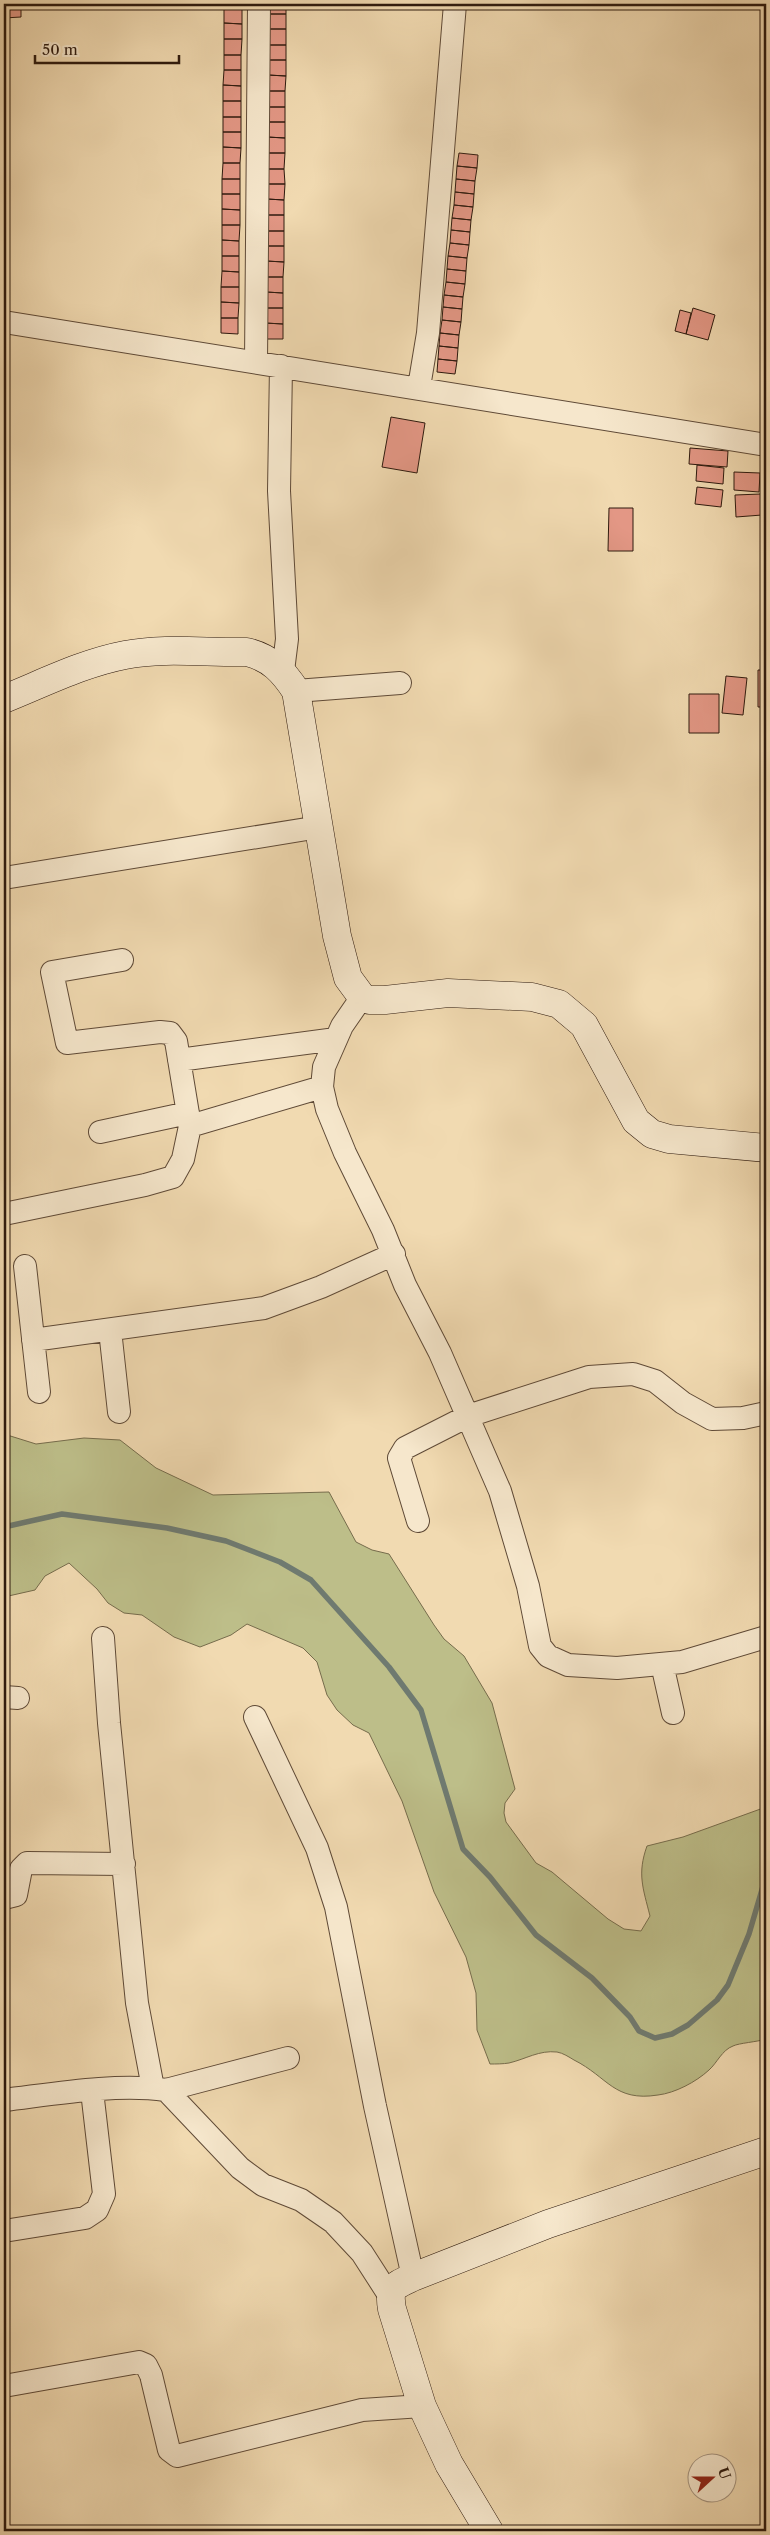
<svg xmlns="http://www.w3.org/2000/svg" width="770" height="2535" viewBox="0 0 770 2535" font-family="'Libre Caslon Text',serif">
	<rect width="100%" height="100%" fill="#f1dab1"/>
	<filter id="stains"><feTurbulence type="fractalNoise" baseFrequency=".004" numOctaves="4"/><feColorMatrix values="0 0 0 0 .2 0 0 0 0 .09 0 0 0 0 .02 0 0 0 .5 -.17"/></filter>
	<radialGradient id="worn" r=".72"><stop offset=".6" stop-color="#630" stop-opacity="0"/><stop offset="1" stop-color="#630" stop-opacity=".3"/></radialGradient>
	<path fill="#bdbe89" stroke="#766c4c" d="M4,1434L36,1444L84,1438L120,1440L156,1468L213,1495L329,1492L356,1542L372,1550L389,1554L434,1625L444,1639L464,1656L492,1703L515,1789L505,1803L504,1813L506,1822L536,1863L552,1872L608,1919L624,1929L641,1931L650,1916C643,1888 637,1874 647,1846L683,1837L766,1807V2039C757,2042 739,2043 733,2046C722,2050 717,2063 709,2070C696,2082 675,2093 658,2095C614,2102 608,2077 574,2060C569,2057 563,2053 557,2052C539,2050 526,2059 509,2063C503,2064 496,2064 490,2064L477,2030L476,1993L466,1957L434,1892L402,1801L369,1733L353,1725L337,1710L327,1695L317,1662L303,1648L247,1624L231,1635L200,1647L174,1637L142,1615L124,1613L108,1603L97,1589L69,1563L45,1576L35,1590L4,1597Z"/>
	<g fill="none" stroke-linecap="round" stroke-linejoin="round">
		<path stroke="#6f7a70" stroke-width="5.5" d="M4,1527L62,1514L167,1528L226,1541L280,1562L311,1580L389,1667L421,1710L463,1849L490,1877L536,1935L592,1978L630,2017L639,2031L655,2038L672,2034L688,2025L717,2000L728,1985L749,1934L766,1876"/>
	</g>
	<path fill="#e39785" stroke="#2e1a0e" d="M4,4H21V17L4,18Z
		M225,4H242V9L224,8Z
		M269,4H286V14H269Z
		M224,8L242,9V24L224,23Z
		M269,14H286V29H268Z
		M224,23L242,24V39H224Z
		M268,29H286V45H268Z
		M224,39H242L241,55H224Z
		M268,45H286V60H268Z
		M224,55H241V70H224Z
		M268,60H286V76L268,75Z
		M224,70H241V86L223,85Z
		M268,75L286,76L285,91H268Z
		M223,85L241,86V101H223Z
		M268,91H285V107H268Z
		M223,101H241V117H223Z
		M268,107H285V122H267Z
		M223,117H241V132H223Z
		M267,122H285V138L267,137Z
		M223,132H241V148L223,147Z
		M267,137L285,138V153H267Z
		M223,147L241,148L240,163H223Z
		M267,153H285L284,169H267Z
		M459,153L478,155L477,168L457,166Z
		M223,163H240V179H222Z
		M457,166L477,168L475,181L456,179Z
		M267,169H284L285,184H267Z
		M222,179H240V194H222Z
		M456,179L475,181L474,194L455,192Z
		M267,184H285L284,200L267,199Z
		M455,192L474,194L473,207L454,205Z
		M222,194H240V210L222,209Z
		M267,199L284,200V215H266Z
		M454,205L473,207L471,220L452,218Z
		M222,209L240,210V225H222Z
		M266,215H284V231H266Z
		M452,218L471,220L470,232L451,230Z
		M222,225H240L239,241L222,240Z
		M451,230L470,232L469,245L450,243Z
		M266,231H284V246H266Z
		M222,240L239,241V256H222Z
		M450,243L469,245L467,258L448,256Z
		M266,246H284V262L266,261Z
		M222,256H239V272L222,271Z
		M448,256L467,258L466,271L447,269Z
		M266,261L284,262L283,277H266Z
		M447,269L466,271L465,284L446,282Z
		M222,271L239,272V287H221Z
		M266,277H283V293L266,292Z
		M446,282L465,284L463,297L444,295Z
		M221,287H239V303L221,302Z
		M266,292L283,293V308H265Z
		M444,295L463,297L462,309L443,307Z
		M221,302L239,303L238,318H221Z
		M443,307L462,309L461,322L442,320Z
		M265,308H283V324L265,323Z
		M693,308L715,315L708,340L686,334Z
		M680,310L691,313L686,334L675,331Z
		M221,318H238V334L221,333Z
		M442,320L461,322L459,335L440,333Z
		M265,323L283,324V339H265Z
		M440,333L459,335L458,348L439,346Z
		M439,346L458,348L457,361L438,359Z
		M438,359L457,361L455,374L437,372Z
		M391,417L425,423L417,473L382,467Z
		M690,448L728,451L727,467L689,464Z
		M697,465L724,468L723,484L696,481Z
		M734,472L760,473L759,492L734,490Z
		M697,487L723,490L721,507L695,504Z
		M761,494L762,515L736,517L735,495Z
		M609,508H633V551H608Z
		M764,550H766V580H765Z
		M758,670H766V707H758Z
		M726,676L747,678L743,715L722,713Z
		M689,694H719V733H689Z"/>
	<g fill="none" stroke-linecap="round" stroke-linejoin="round">
		<g stroke="#5f4a37" stroke-width="24">
			<path id="street" d="M4,322L766,445
				M256,362L259,4
				M281,366L279,491L287,639L283,671
				M419,387L428,333L455,4
				M296,691L400,683
				M4,878L319,827
				M122,960L52,972L67,1043L160,1032L170,1033L176,1041L190,1126
				M362,997L342,1026L324,1067L322,1087L327,1109L345,1153L383,1230L405,1285L440,1353L500,1491L528,1586L540,1646L548,1656L568,1665L617,1668L682,1662L766,1637
				M179,1060L336,1039
				M100,1132L188,1113
				M4,1214L145,1185L173,1177L183,1159L190,1126L322,1087
				M25,1266L39,1392
				M110,1330L119,1412
				M33,1340L264,1308L321,1287L394,1254
				M418,1521L399,1458L405,1448L468,1416L589,1377L633,1374L655,1381L683,1403L712,1419L743,1418L766,1413
				M103,1638L109,1723L137,2003L153,2088
				M662,1664L673,1713
				M4,1697L18,1698
				M255,1717L317,1848L336,1907L375,2106L413,2277
				M4,1898L16,1895L21,1869L27,1863L124,1864
				M166,2090L288,2058
				M4,2100C54,2094 115,2083 166,2090L240,2168L263,2185L301,2200L333,2222L362,2253L389,2295
				M4,2231L85,2218L97,2210L104,2194L92,2091
				M4,2386L139,2362L146,2365L151,2375L169,2450L177,2456L362,2410L422,2406"/>
		</g>
		<g stroke="#2e1a0e" stroke-width="29">
			<path id="secondary" d="M4,699C44,683 83,663 125,655C164,647 208,653 247,652C271,658 283,671 296,691L337,936L348,978L362,997L369,1000H385L448,993L532,997L559,1004L584,1025L636,1121L652,1134L669,1139L766,1148
				M489,2531L449,2464L422,2406L392,2309C388,2287 394,2286 413,2277L548,2224L766,2151"/>
		</g>
		<use href="#street" stroke="#f6e7cc" stroke-width="22"/>
		<use href="#secondary" stroke="#f6e7cc" stroke-width="28"/>
	</g>
	<rect width="770" height="2535" fill="none" stroke="#f1dab1" stroke-width="20"/>
	<rect x="5" y="5" width="760" height="2525" fill="none" stroke="#2e1a0e" stroke-width="2.5"/>
	<rect x="10" y="10" width="750" height="2515" fill="none" stroke="#2e1a0e"/>
	<g transform="translate(712 2478) rotate(69)"><circle r="24" fill="#f6e7cc" stroke="#a69580"/>
	<path d="M0-4L9 19L0 12L-9 19Z" fill="#8f2418"/>
	<text y="-8" font-size="14" font-weight="bold" text-anchor="middle" fill="#2e1a0e">U</text>
	</g>
	<path d="M35 55v8h144v-8" fill="none" stroke="#2e1a0e" stroke-width="2.5"/>
	<text x="42" y="55" font-size="15" fill="#2e1a0e" stroke="#f6e7cc" stroke-width="4" paint-order="stroke">50 m</text>
	<rect width="100%" height="100%" filter="url(#stains)"/>
	<rect width="100%" height="100%" fill="url(#worn)"/>
</svg>
